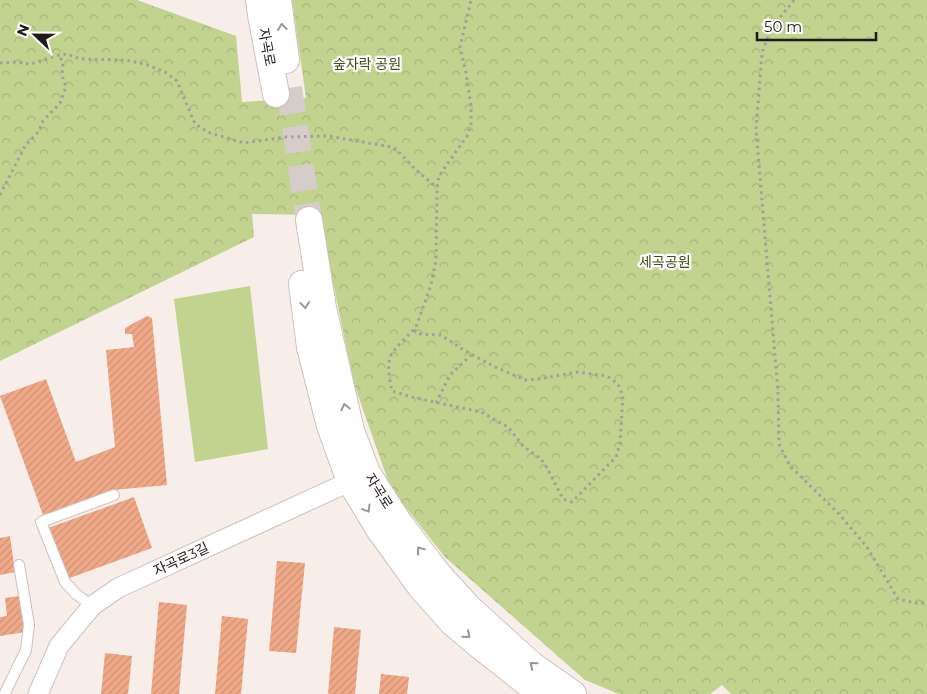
<svg xmlns="http://www.w3.org/2000/svg" width="927" height="694" viewBox="0 0 927 694" font-family="Montserrat,'Noto Sans KR',sans-serif">
	<defs>
		<pattern id="forest-crowns" width="20" height="18" patternUnits="userSpaceOnUse" patternTransform="scale(1.25)"><rect width="20" height="18" fill="#c1d38f"/><path d="M2 6a3 3 0 1 1 6 0M12 15a3 3 0 1 1 6 0" fill="none" stroke="#a5b57b"/></pattern>
		<pattern id="building-hatch" width="6" height="6" patternUnits="userSpaceOnUse" patternTransform="scale(1.25)"><rect width="6" height="6" fill="#f0a988"/><path d="M-1 1l2-2M0 6l6-6M5 7l2-2" fill="none" stroke="#cd9175"/></pattern>
	</defs>
	<rect width="100%" height="100%" fill="#f7ede9"/>
	<path fill="url(#forest-crowns)" d="M0,0H137L236,36L242,102L306,98L292,0H927V694H731L722,685L710,694H619L585,680L445,557L391,489L354,384L319,215L252,214L254,237L0,361Z"/>
	<path fill="#c1d38f" d="M250,286L268,449L195,462L174,299Z"/>
	<path fill="url(#building-hatch)" d="M147,316L152,318L167,485L113,490L43,515L0,396L46,379L76,462L115,447L106,350L134,347L132,334H125V328Z
		M134,497L152,548L67,579L48,528Z
		M10,536L15,572L0,575V538Z
		M277,561L305,563L296,653L269,651Z
		M20,596L25,632L0,636V617L7,616L5,598Z
		M159,602L187,605L179,694H151Z
		M222,616L248,619L241,694H215Z
		M334,627L361,630L355,694H328Z
		M105,653L132,656L128,694H101Z
		M381,674L409,677L407,694H379Z"/>
	<g fill="none" stroke-linecap="round" stroke-linejoin="round">
		<path stroke="#d6cdca" stroke-width="26" stroke-dasharray="26 13" stroke-linecap="butt" d="M289,88L309,220"/>
		<g stroke="#cbc2be" stroke-width="12">
			<path id="service" d="M92,606L76,594L65,582L41,522L114,495
				M5,693L26,650L29,625L19,565"/>
		</g>
		<g stroke="#cbc2be" stroke-width="21">
			<path id="minor" d="M38,694L59,646L92,606L118,588L362,476"/>
		</g>
		<g stroke="#cbc2be" stroke-width="28">
			<path id="secondary" d="M259,0L261,15L276,94
				M278,0L286,60
				M309,220L323,308L351,431L367,473L399,523L438,574L469,608L533,666L573,694
				M302,284L310,347L330,426L350,481L379,529L420,586L452,622L479,645L541,694"/>
		</g>
		<path stroke="#a49d9a" stroke-width="3" stroke-dasharray="2.5 4" stroke-linecap="butt" d="M794,0L770,30L762,53L756,129L778,392L779,444L790,466L839,514L867,547L898,599L915,603H927
			M0,63L15,62L30,64L59,55L67,54L80,59L125,60L145,64L165,72L177,81L195,124L210,133L244,143L286,137L328,136L392,147L397,150L414,168L437,188
			M0,195L25,146L39,131L43,121L60,103L66,87L62,75L63,63L59,55
			M414,330L419,334L441,335L462,349L495,367L525,380L539,379L577,372L607,376L618,384L623,396L620,444L616,457L572,502L563,499L547,468L541,459L523,446L508,427L481,412L411,397L392,391C390,381 387,369 390,358C392,350 410,334 416,327L431,285L436,260L437,188L439,176L467,136L471,124V106L466,73L460,47L471,0
			M436,403L450,375L471,355"/>
		<use href="#service" stroke="#fff" stroke-width="10"/>
		<use href="#minor" stroke="#fff" stroke-width="19"/>
		<use href="#secondary" stroke="#fff" stroke-width="26"/>
	</g>
	<defs><path id="oneway-chevron" d="M-2-3.5L2.5 0L-2 3.5" fill="none" stroke-width="1.6" stroke-linecap="round" stroke-linejoin="round" transform="scale(1.25)"/></defs>
	<g stroke="#999897">
		<use href="#oneway-chevron" transform="translate(282 27) rotate(-97)"/>
		<use href="#oneway-chevron" transform="translate(305 305) rotate(83)"/>
		<use href="#oneway-chevron" transform="translate(345 407) rotate(-103)"/>
		<use href="#oneway-chevron" transform="translate(367 509) rotate(59)"/>
		<use href="#oneway-chevron" transform="translate(420 550) rotate(-127)"/>
		<use href="#oneway-chevron" transform="translate(467 635) rotate(41)"/>
		<use href="#oneway-chevron" transform="translate(533 665) rotate(-141)"/>
	</g>
	<g text-anchor="middle" dominant-baseline="central" stroke-width="4.5" stroke-linejoin="round" paint-order="stroke">
		<g font-size="14" fill="#1d1a18" stroke="#fefcfc">
			<text transform="translate(267 47) rotate(79)">자곡로</text>
			<text transform="translate(379 491) rotate(58)">자곡로</text>
			<text transform="translate(181 559) rotate(-25)">자곡로3길</text>
		</g>
		<g font-size="14" fill="#434e1b" stroke="#fefcfc">
			<text x="367" y="64">숲자락 공원</text>
			<text x="665" y="262">세곡공원</text>
		</g>
	</g>
	<g transform="translate(35 35) rotate(292)" stroke="#fefcfc" stroke-width="4" paint-order="stroke">
	<path d="M0-4L9 19L0 12L-9 19Z" fill="#1d1a18"/>
	<text y="-8" font-size="14" font-weight="bold" text-anchor="middle" fill="#1d1a18">N</text>
	</g>
	<path d="M757 32v8h119v-8" fill="none" stroke="#1d1a18" stroke-width="2.5"/>
	<text x="764" y="32" font-size="15" fill="#1d1a18" stroke="#fefcfc" stroke-width="4" paint-order="stroke">50 m</text>
</svg>
